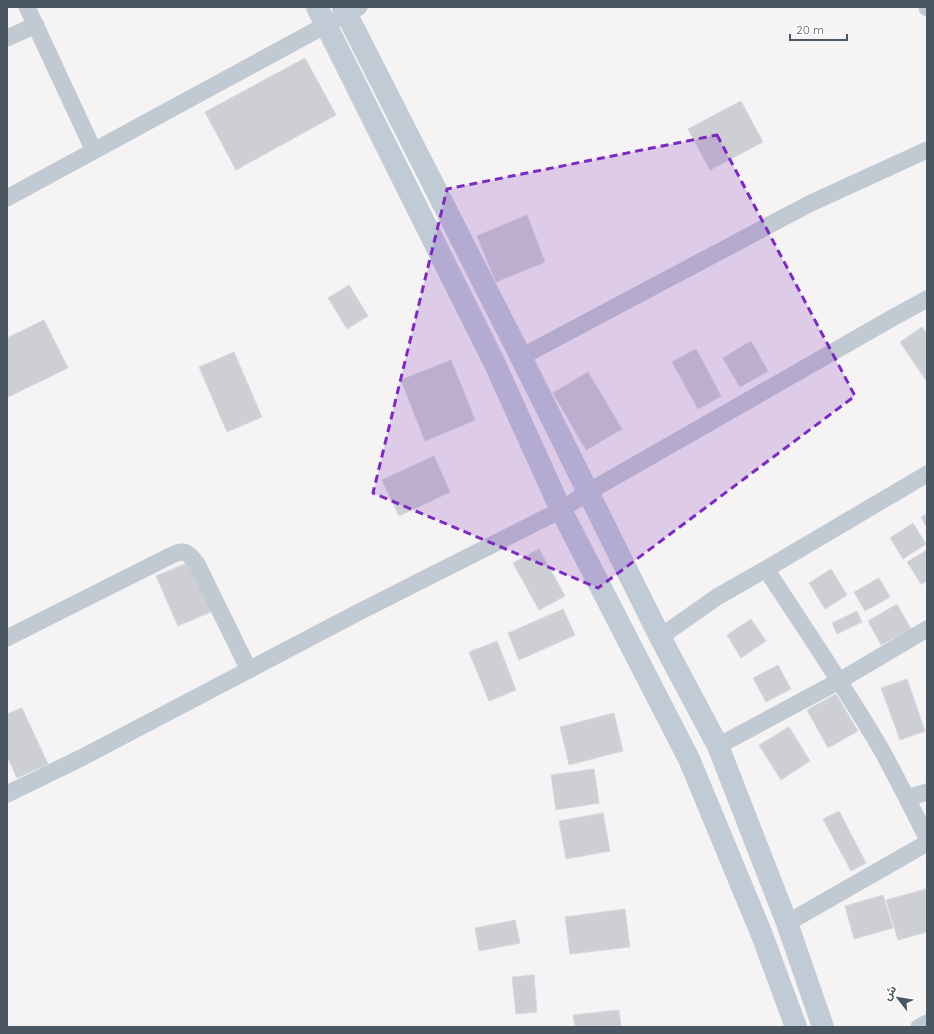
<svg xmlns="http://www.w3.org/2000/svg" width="934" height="1034" viewBox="0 0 934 1034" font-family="Quicksand,'Noto Sans Arabic',sans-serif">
	<rect width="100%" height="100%" fill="#f5f3f3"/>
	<path fill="#cdcfd5" stroke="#d7d9de" d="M305,58L336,115L236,170L205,112Z
		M741,101L763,142L710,170L688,129Z
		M527,215L545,262L496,282L477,236Z
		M349,285L368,316L347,329L328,298Z
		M44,320L68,368L8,397L7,394V338Z
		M922,327L927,334V382L900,342Z
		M751,341L768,371L740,387L723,358Z
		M696,349L721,396L698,409L672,362Z
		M234,352L262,417L227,432L199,367Z
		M451,360L475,420L425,441L401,380Z
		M588,372L622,429L586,450L553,393Z
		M434,456L450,492L399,516L382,480Z
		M927,514V528L921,517Z
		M913,523L926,544L903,559L890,538Z
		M539,549L565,596L539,610L513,563Z
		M927,550V581L921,584L907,562Z
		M192,561L213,611L178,626L156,576Z
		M831,569L847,595L825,609L809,583Z
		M879,578L890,597L865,611L854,592Z
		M897,604L911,629L881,645L868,621Z
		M563,609L575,635L519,660L508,633Z
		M857,611L862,622L837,634L832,623Z
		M751,619L766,641L741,658L727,635Z
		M497,641L516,690L489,701L469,652Z
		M778,665L791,689L766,702L753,678Z
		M907,679L925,731L900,740L881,688Z
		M836,694L858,731L828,748L807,710Z
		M22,708L48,764L17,778L7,756V714Z
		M614,713L623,751L569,765L560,727Z
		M789,727L810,761L781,780L759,745Z
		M594,769L599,803L556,810L551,775Z
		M839,811L866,863L851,871L823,819Z
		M603,813L610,851L566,859L559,821Z
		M926,889L927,894V932L898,940L886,900Z
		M883,895L893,928L854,939L845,906Z
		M625,909L630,947L570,954L565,917Z
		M515,920L520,943L479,951L475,928Z
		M534,975L537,1012L516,1014L512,977Z
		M619,1010L621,1027H575L573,1015Z"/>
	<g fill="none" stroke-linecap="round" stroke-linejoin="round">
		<path stroke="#c1cad2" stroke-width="17" d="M27,7L94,151
			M927,7V8
			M7,38L36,25
			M7,198L359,7
			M521,357L809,204L927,150
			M766,569C805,629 845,687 881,749C897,778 912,808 927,838
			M660,637L717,597L766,569L927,474
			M7,638L168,557C184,549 186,550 197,564L249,670
			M718,746L839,681L927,629
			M7,794L83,757L359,612L561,510L588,492L894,317L927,299
			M907,798L927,792
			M787,923L927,843
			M919,1027L927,1023"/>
		<path stroke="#c1cbd6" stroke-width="22" d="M317,7L494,362L561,510L689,759L762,935L796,1027
			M343,7L521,357L660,637L718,746L787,923L823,1027"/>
	</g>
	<path fill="#7b2cbf" fill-opacity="0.2" stroke="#7b2cbf" stroke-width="3" stroke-dasharray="8 5" stroke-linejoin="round" d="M717,135L855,396L598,588L373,493L447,189Z"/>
	<rect width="934" height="1034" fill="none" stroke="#4a5661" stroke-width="16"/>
	<g transform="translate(898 998) rotate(301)" stroke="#ffffff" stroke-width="3" paint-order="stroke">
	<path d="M0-3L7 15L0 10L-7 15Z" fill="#4a5661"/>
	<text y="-6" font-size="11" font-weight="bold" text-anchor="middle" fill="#4a5661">ش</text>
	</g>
	<path d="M790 34v6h57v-6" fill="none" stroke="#4a5661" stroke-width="2"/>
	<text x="796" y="34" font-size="12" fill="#4a5661" stroke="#ffffff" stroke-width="3" paint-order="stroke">20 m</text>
</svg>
